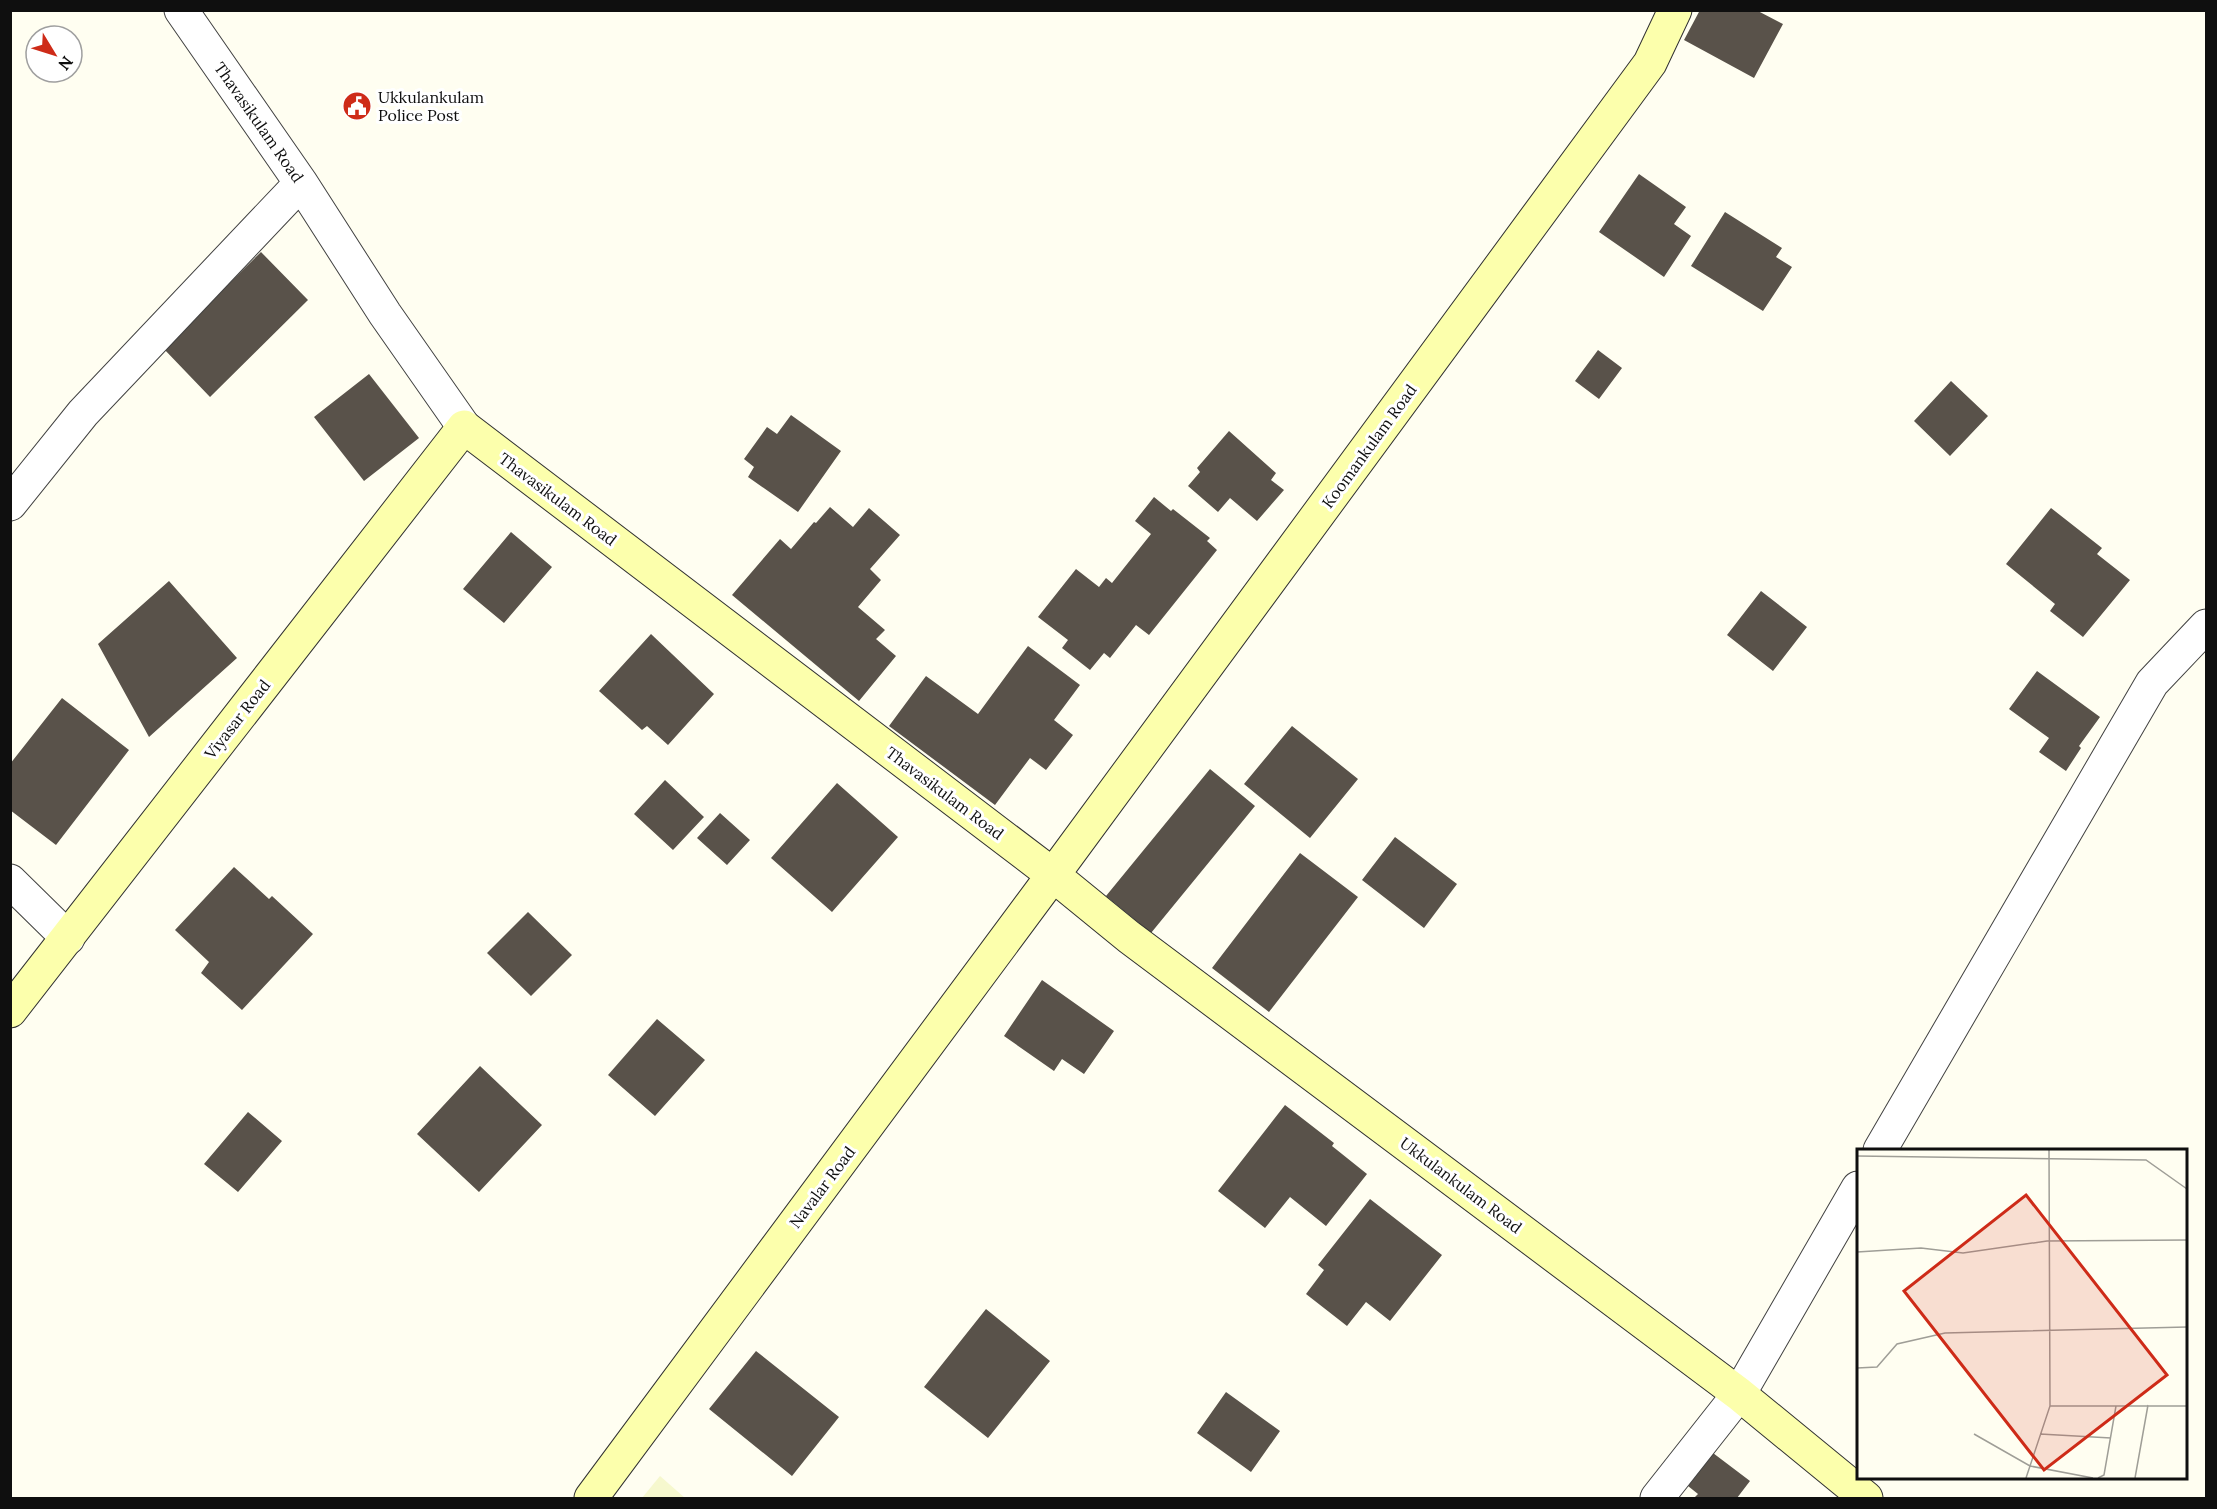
<svg xmlns="http://www.w3.org/2000/svg" width="2217" height="1509" viewBox="0 0 2217 1509" font-family="Lora,serif">
	<rect width="100%" height="100%" fill="#fffef1"/>
	<path fill="#f6f8ce" d="M660,1476L685,1498H642Z"/>
	<path fill="#59524a" d="M1700,10H1756L1783,24L1754,78L1684,40Z
		M1639,174L1686,207L1674,224L1691,236L1664,277L1599,232Z
		M1725,212L1782,248L1776,257L1792,267L1763,311L1691,266Z
		M261,252L308,300L210,397L163,348Z
		M1598,350L1622,368L1599,399L1575,381Z
		M369,374L419,438L364,481L314,417Z
		M1951,381L1988,416L1950,456L1914,421Z
		M791,415L841,451L798,512L748,477L754,467L744,459L767,427L777,434Z
		M1229,431L1276,473L1271,480L1284,490L1257,521L1230,498L1218,512L1188,486L1200,472L1197,468Z
		M1154,497L1171,511L1173,509L1210,538L1207,541L1217,550L1149,635L1136,625L1110,658L1104,653L1090,670L1062,648L1068,640L1038,617L1076,569L1099,587L1106,578L1112,583L1151,534L1135,521Z
		M830,507L853,527L869,508L900,535L870,569L881,580L858,607L885,630L876,639L896,656L859,701L732,595L780,539L791,549L814,522L816,523Z
		M2051,508L2102,548L2097,554L2130,580L2083,637L2050,611L2055,604L2006,564Z
		M511,532L552,567L504,623L463,589Z
		M169,581L237,658L149,737L98,644Z
		M1761,591L1807,627L1773,671L1727,635Z
		M651,634L714,694L668,745L647,726L642,730L599,691Z
		M1028,646L1080,685L1054,720L1073,735L1046,770L1030,758L995,805L889,726L926,676L978,714Z
		M2037,671L2100,717L2079,746L2081,748L2066,771L2039,752L2049,738L2009,709Z
		M62,698L129,750L56,845L10,810V764Z
		M1292,726L1358,779L1310,838L1244,784Z
		M1210,769L1255,806L1151,933L1106,896Z
		M665,780L704,817L673,850L634,814Z
		M837,783L898,837L832,912L771,858Z
		M720,813L750,840L727,865L697,838Z
		M1395,837L1457,884L1424,928L1362,880Z
		M1300,853L1358,897L1269,1012L1212,968Z
		M234,867L269,899L272,896L313,934L242,1010L201,973L209,962L175,930Z
		M528,912L572,955L531,996L487,953Z
		M1042,980L1114,1031L1084,1074L1062,1059L1054,1071L1004,1036Z
		M657,1019L705,1060L655,1116L608,1075Z
		M480,1066L542,1125L479,1192L417,1134Z
		M1285,1105L1334,1143L1332,1146L1367,1174L1326,1226L1290,1197L1265,1228L1218,1191Z
		M248,1112L282,1141L238,1192L204,1164Z
		M1370,1199L1442,1255L1390,1321L1366,1302L1347,1326L1306,1294L1324,1270L1318,1265Z
		M986,1309L1050,1361L988,1438L924,1387Z
		M756,1351L839,1417L792,1476L709,1409Z
		M1226,1392L1280,1431L1251,1472L1197,1433Z
		M1713,1453L1750,1481L1737,1498H1694L1698,1494L1688,1486Z"/>
	<g fill="none" stroke-linecap="round" stroke-linejoin="round">
		<g stroke="#424242" stroke-width="35">
			<path id="street" d="M181,10L301,183L385,314L464,427
				M10,504L83,413L301,183
				M10,881L68,938
				M1880,1150L2152,683L2206,626
				M1657,1498L1739,1394L1858,1188"/>
		</g>
		<g stroke="#313131" stroke-width="35">
			<path id="secondary" d="M10,1011L464,427L1053,875L1129,937L1739,1394L1866,1498
				M591,1498L1053,875L1650,63L1675,10"/>
		</g>
		<use href="#street" stroke="#fff" stroke-width="33"/>
		<use href="#secondary" stroke="#fcffac" stroke-width="33"/>
	</g>
	<defs>
		<g id="civic-disc" transform="scale(1.5)"><circle r="9.5" fill="#ce2b18" stroke="#fff"/><path d="M-.6-6.5H3V-4.5H.6V-3L4-1V1h2V6H-6V1h2V-1L-.6-3ZM-1.2 2.5V6h2.4V2.5Z" fill="#fff"/></g>
	</defs>
	<g fill-rule="evenodd">
		<use href="#civic-disc" x="357" y="106"/>
	</g>
	<g text-anchor="middle" dominant-baseline="central" stroke-width="6" stroke-linejoin="round" paint-order="stroke">
		<g font-size="16" fill="#0f0f0f" stroke="#fff" text-anchor="start">
			<text x="378" y="97">Ukkulankulam<tspan x="378" dy="18">Police Post</tspan></text>
		</g>
		<g font-size="16" fill="#0f0f0f" stroke="#fff">
			<text transform="translate(259 122) rotate(55)">Thavasikulam Road</text>
			<text transform="translate(1369 446) rotate(-54)">Koomankulam Road</text>
			<text transform="translate(558 499) rotate(37)">Thavasikulam Road</text>
			<text transform="translate(237 719) rotate(-52)">Viyasar Road</text>
			<text transform="translate(945 793) rotate(37)">Thavasikulam Road</text>
			<text transform="translate(1461 1185) rotate(37)">Ukkulankulam Road</text>
			<text transform="translate(822 1187) rotate(-53)">Navalar Road</text>
		</g>
	</g>
	<g transform="translate(1857 1149)">
		<rect width="330" height="330" fill="#fffef1"/>
		<path fill="none" stroke="#9f9e97" stroke-width="1.5" d="M0,7L289,11L330,40M0,103L64,99L106,104L190,92L330,91M0,219L20,218L40,195L88,184L330,178M193,257H330M117,285L173,317L236,329M183,285L254,289M169,329L193,257L192,1M241,329L247,326L259,257M278,329L291,256"/>
		<path fill="#ce2b18" fill-opacity="0.15" stroke="#ce2b18" stroke-width="3" d="M169,46L310,226L187,321L47,142Z"/>
		<rect width="330" height="330" fill="none" stroke="#0f0f0f" stroke-width="3"/>
	</g>
	<rect width="2217" height="1509" fill="none" stroke="#0f0f0f" stroke-width="24"/>
	<g transform="translate(54 54) rotate(128)"><circle r="28" fill="#ffffff" stroke="#9f9f9f" stroke-width="1.5"/>
	<path d="M0-4.5L10 22L0 15L-10 22Z" fill="#ce2b18"/>
	<text y="-9" font-size="16" font-weight="bold" text-anchor="middle" fill="#0f0f0f">N</text>
	</g>
</svg>
